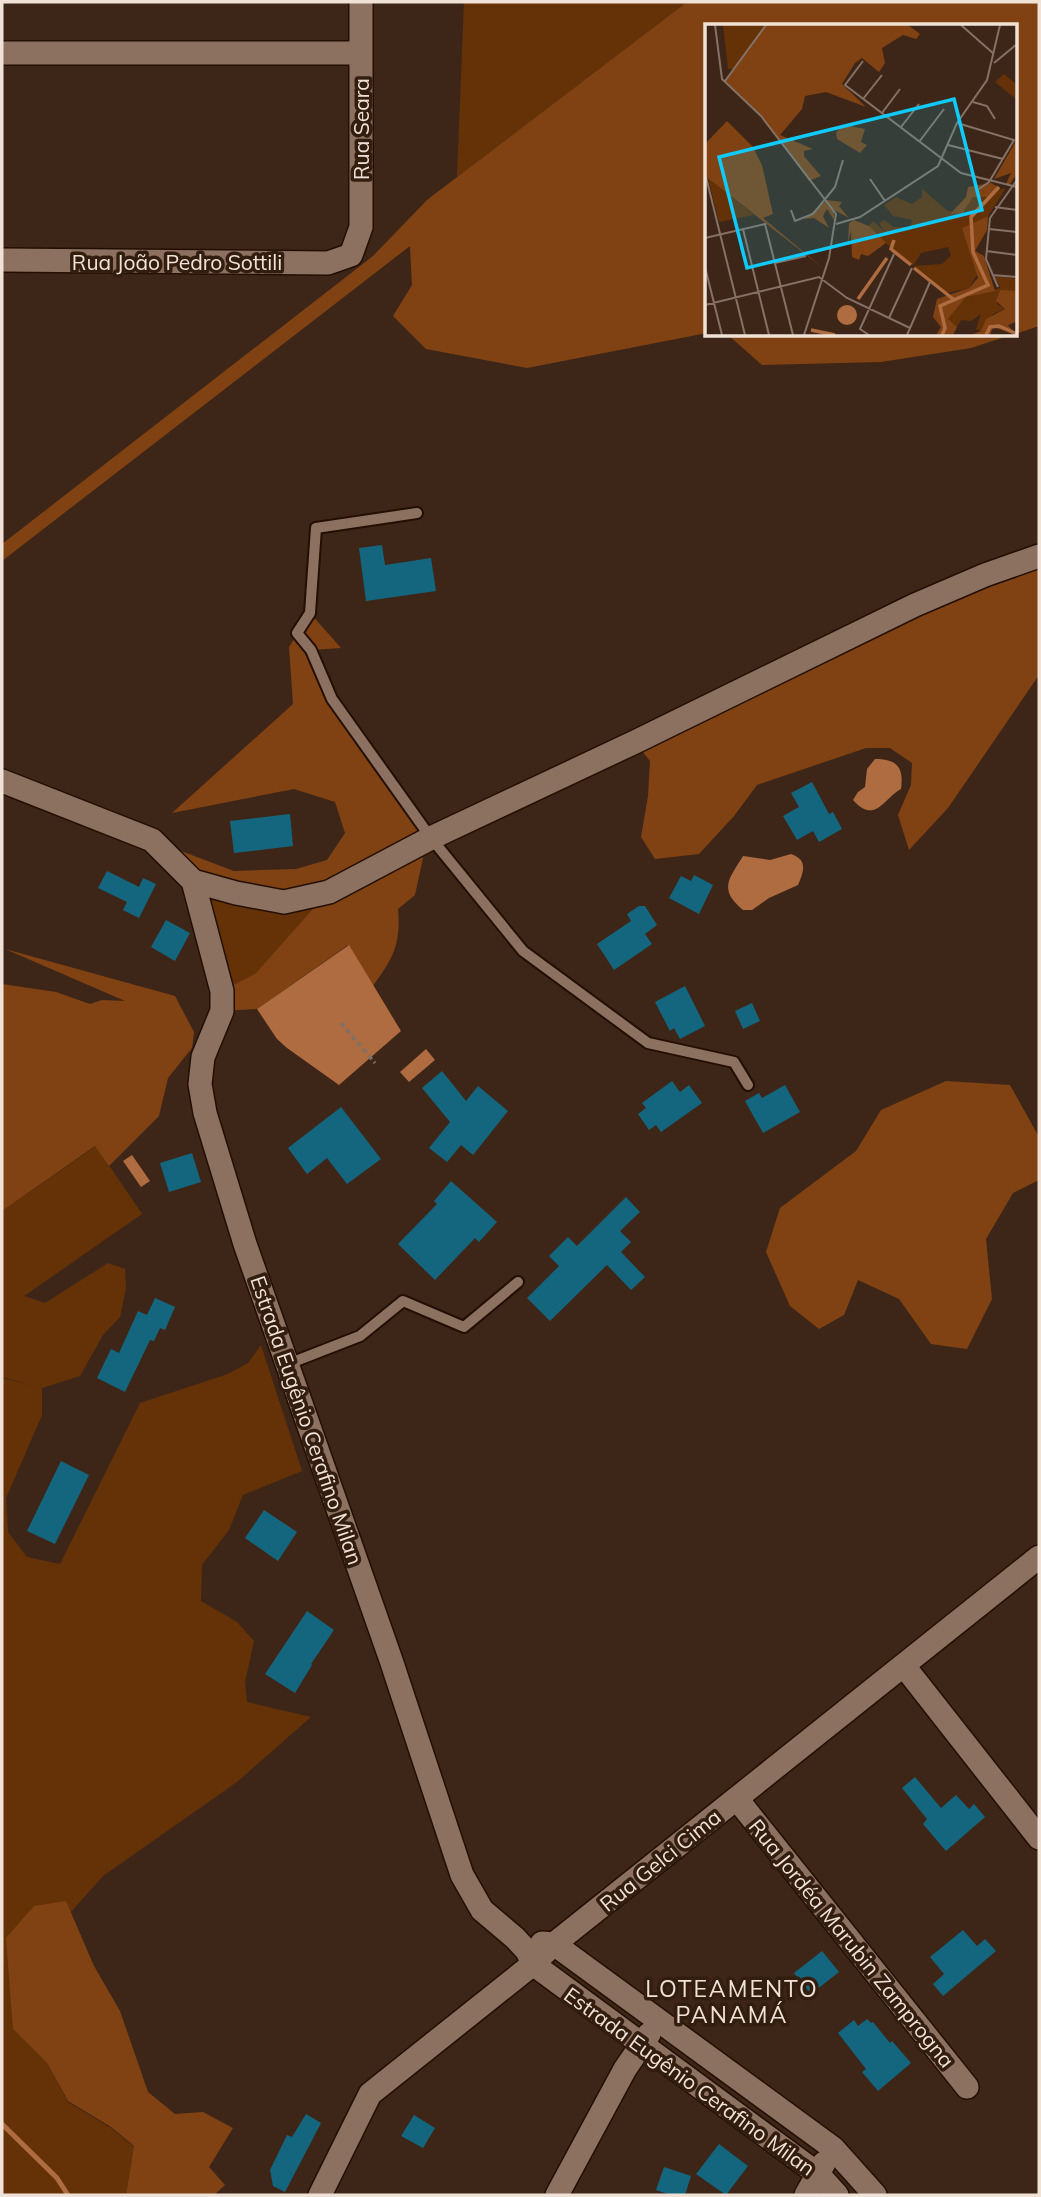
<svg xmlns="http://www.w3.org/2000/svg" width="1041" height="2197" viewBox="0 0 1041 2197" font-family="Mulish,sans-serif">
	<rect width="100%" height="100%" fill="#3d2618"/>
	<path fill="#653208" d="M464,2H687L457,177Z
		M193,881L329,892L256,973L222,991Z
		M96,1146L142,1214L24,1296L45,1303L108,1263L125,1269L126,1288L120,1317L103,1335L80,1376L42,1388V1415L6,1498L8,1532L27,1557L60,1564L140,1403L228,1374L248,1363L261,1345L302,1471L243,1495L229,1530L202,1565L201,1601L237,1622L254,1641L245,1682L247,1702L311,1717L237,1782L103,1876L70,1913L66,1902L13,2029L47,2063L68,2102L111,2128L134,2147L126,2195H2V1378L31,1385L2,1377V1211Z"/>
	<path fill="#804212" d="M687,2H1039V326L1015,334V26H707V333L527,368L426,349L393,316L412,285L410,246L2,561V544L373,256L427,200Z
		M727,334H1014L971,348L881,362L762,365Z
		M1039,556V675L948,808L909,850L898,815L911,785L912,763L890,748H866L757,785L734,816L699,854L655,859L641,837L648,796L650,761L635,742Z
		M310,613L341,648L312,650L332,699L431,838L414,847L423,858L415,895L398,909C401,945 393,958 373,986L348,945L257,1009L222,1011V991L256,973L328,892L284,902L193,881L152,840L234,871L296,869L327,860L345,833L335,802L294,789L172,813L293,704L289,647Z
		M5,949L175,996L194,1032L192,1048L168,1078L159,1116L109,1166L95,1146L2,1211V984L56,992L90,1004L102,1000L125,1001Z
		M946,1081L1010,1085L1039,1137V1180L1013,1193L986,1239L992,1299L967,1349L931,1344L899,1299L858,1280L844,1315L819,1329L790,1306L766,1252L780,1208L856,1151L881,1110Z
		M66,1901L94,1966L120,2011L148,2092L175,2114L203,2112L233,2128L209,2167L225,2185L214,2195H126L134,2146L111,2127L68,2101L47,2063L13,2029L6,1938L34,1906Z"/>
	<path fill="#ae6c40" d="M875,759C897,759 904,767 901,789C884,798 875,825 853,800L858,792L865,787L867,769Z
		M791,854C808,860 804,871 798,885L769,898L752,910H743C718,889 729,879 743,856L770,860Z
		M349,945L401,1031L339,1085L287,1048L277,1039L257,1009Z
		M426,1049L435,1060L409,1082L400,1072Z
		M132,1155L150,1181L141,1187L123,1161Z"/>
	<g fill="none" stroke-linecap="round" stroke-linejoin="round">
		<path stroke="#ae6c40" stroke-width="5" d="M2,2124L57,2178L68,2195"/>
	</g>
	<path fill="#14667e" d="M382,545L385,565L431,558L436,591L366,601L359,548Z
		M812,782L829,814L833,812L842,829L819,842L813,831L797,840L783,816L799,807L791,793Z
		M290,814L293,846L234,853L230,821Z
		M107,871L139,887L143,878L156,884L139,918L123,910L127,902L98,888Z
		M694,875L713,885L699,914L669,898L681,876L691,881Z
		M639,906H645L657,925L645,934L652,944L614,970L597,944L631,921L627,914Z
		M166,920L190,933L175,961L151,947Z
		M685,986L705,1026L680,1039L674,1028L670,1031L655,1002Z
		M752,1003L760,1021L743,1029L735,1011Z
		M442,1071L466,1101L478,1086L508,1111L473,1155L461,1145L447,1162L429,1148L450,1122L422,1088Z
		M672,1081L680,1092L689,1085L702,1103L661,1132L656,1125L649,1130L638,1114L646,1108L642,1103Z
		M785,1085L800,1112L763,1133L745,1101L759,1093L762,1098Z
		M341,1107L381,1159L347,1184L327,1158L307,1174L288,1148Z
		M192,1153L201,1182L169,1192L160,1163Z
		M451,1181L497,1222L479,1242L475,1238L435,1280L398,1244L437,1204L434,1201Z
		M626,1197L640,1212L620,1231L631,1242L621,1252L645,1277L631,1290L607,1265L550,1321L527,1298L559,1266L549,1256L568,1237L577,1246Z
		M155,1298L175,1307L165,1330L160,1328L154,1341L150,1340L125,1392L97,1378L111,1349L119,1353L138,1311L147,1315Z
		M61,1461L89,1475L55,1544L27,1531Z
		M264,1510L297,1532L278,1561L245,1538Z
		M307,1611L334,1630L311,1664L312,1665L295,1693L265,1674Z
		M915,1777L941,1808L956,1795L969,1809L974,1804L985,1817L946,1851L923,1824L927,1819L902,1788Z
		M963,1930L977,1946L985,1939L996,1951L943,1996L933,1984L944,1974L930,1957Z
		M822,1951L839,1972L811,1994L794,1973Z
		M867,2019L871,2023L873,2022L890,2043L892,2041L911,2063L878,2091L862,2072L866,2069L838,2033L854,2020L858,2026Z
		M306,2114L321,2123L285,2192L273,2186L270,2170L287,2135L292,2137Z
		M414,2115L435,2128L423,2148L401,2136Z
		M719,2144L748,2166L726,2195L696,2174Z
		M664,2167L691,2176L685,2195H671L656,2190Z"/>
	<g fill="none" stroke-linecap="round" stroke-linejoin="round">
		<g stroke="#230f02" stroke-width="14">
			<path id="lane" d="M417,513L316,528L310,613L297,633L311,650L332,699L431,838L523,951L648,1043L734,1062L748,1085
				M288,1364L360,1336L403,1301L464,1327L518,1282"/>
		</g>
		<g stroke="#230f02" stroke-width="26">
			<path id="street" d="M2,53H360
				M2,260L328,263L351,255L361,227V2
				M2,781L152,840L193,881L236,893L284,902L329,892L431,838L635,742L915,605L985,575L1039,556
				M193,881L222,991V1011L203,1057L200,1084L205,1113L245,1244L391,1660L462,1875L482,1910L515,1938L527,1951L533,1964L818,2174L837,2195
				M904,1666L1039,1838
				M737,1799L967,2087
				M542,1943L554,1944L833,2148L875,2195
				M320,2195L370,2094L533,1964L554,1944L1039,1557
				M557,2195L625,2069L649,2034
				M806,2195L824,2163"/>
		</g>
		<path stroke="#837063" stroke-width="3.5" stroke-dasharray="5 3.5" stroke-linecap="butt" d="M341,1023L375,1063"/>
		<use href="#lane" stroke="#8c7160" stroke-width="10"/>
		<use href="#street" stroke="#8c7160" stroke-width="23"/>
	</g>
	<g text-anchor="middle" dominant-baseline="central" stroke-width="7" stroke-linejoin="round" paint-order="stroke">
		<g font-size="21" fill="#f1e2d8" stroke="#321d0e">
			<text transform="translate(361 129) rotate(-90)">Rua Seara</text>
			<text x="177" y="262">Rua João Pedro Sottili</text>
			<text transform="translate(307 1420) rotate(71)">Estrada Eugênio Cerafino Milan</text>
			<text transform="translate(660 1860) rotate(-39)">Rua Gelci Cima</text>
			<text transform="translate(852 1943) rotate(51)">Rua Jordéa Marubin Zamprogna</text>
			<text transform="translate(690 2081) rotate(36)">Estrada Eugênio Cerafino Milan</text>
		</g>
		<g font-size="23" letter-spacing="2" fill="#f1e2d8" stroke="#321d0e">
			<text x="732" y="1988">LOTEAMENTO<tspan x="732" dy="26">PANAMÁ</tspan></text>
		</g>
	</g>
	<g transform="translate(705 24)">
		<rect width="312" height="312" fill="#3d2618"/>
		<path d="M18,1H61L30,45H23ZM299,50L311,60V75L290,58ZM3,154L49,191L14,198ZM301,164L283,192L257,204L273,249L264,264L242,269L162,204L168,197L179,207L174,199L179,196L189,203H205L207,196L188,192L179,181L191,173L207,180L217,173V165L243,187L258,189L268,173ZM243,223L246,231L237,240L208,242L216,229ZM290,252L311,255V267L294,271L292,280L300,285L288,290L276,307L271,305L276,290L266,297L256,296L252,303L243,295L261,273L295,264Z" fill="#653208" fill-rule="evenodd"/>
		<path d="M61,1H203L215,10L211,15L198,11L177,24L180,39L174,48L157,34L150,39L137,60L161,83L121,68L100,72L97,85L75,111L108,125L99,127V132L116,152L104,157L56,92L20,57ZM22,97L48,123L57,141L68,190L58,194L118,244L0,152V120ZM140,101L160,105L156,118L162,121L155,129L132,115L131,108ZM311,117V151L305,160H301L306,149L289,155ZM286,159L295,164L283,173H268L258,189L245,190L261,173L263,163ZM122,176L137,178L134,182L144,194L129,186V196L122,185L118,192L124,204L109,194L99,195ZM283,192L282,206L270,227L279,232L290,267L261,273L243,295L252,303L248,311H231L236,303L228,293L232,275L264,264L273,254L257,204ZM149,196L164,202L181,219L163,232L156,230L154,236L147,233L146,207L143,219L144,199ZM295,266L311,267V298L303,301L311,311L288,303L285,311H266L276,307L281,295L300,285L291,277Z" fill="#804212"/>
		<path d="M132 291a10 10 0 1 1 20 0a10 10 0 1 1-20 0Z" fill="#ae6c40"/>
		<path fill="none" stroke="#ae6c40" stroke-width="3.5" d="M189,216L186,225L206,241M209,244L248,275M153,275L182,234M106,306L130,311M237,311L240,304L235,282L283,261L268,228L266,193L294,163M281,311L285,303L294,302L312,310"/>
		<path fill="none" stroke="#857165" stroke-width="2" d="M10,1L17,55L56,92L131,190L124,234L99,311M256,1L289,30M158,37L140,61L256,149L312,163M289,39L312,20M20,57L61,1M158,75L177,51M268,78L282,82L290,95M177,89L195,65M252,99L309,116L284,158L274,165M196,103L214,80M214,118L239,85M243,121L298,135M1,153L40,311M165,155L180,177M290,183L312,186M86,186L90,197L108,190L130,163L138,136M131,200L155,193L233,142L252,99L282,56L295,1M38,205L64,311M284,205L312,208M0,214L60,200L88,311M281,227L312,231M70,239L101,232M0,243L17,311M287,251L312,253M293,263L281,235L285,194L312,156M0,281L114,253L142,274L205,304M184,294L207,244M164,311L155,305L189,230M202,311L225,258"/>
		<path fill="#0fcafa" fill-opacity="0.15" stroke="#0fcafa" stroke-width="3.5" d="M249,75L277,186L42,244L14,133Z"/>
		<rect width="312" height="312" fill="none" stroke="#f1e2d8" stroke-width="3.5"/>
	</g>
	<rect width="1041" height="2197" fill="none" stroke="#f1e2d8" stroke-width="7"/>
</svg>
